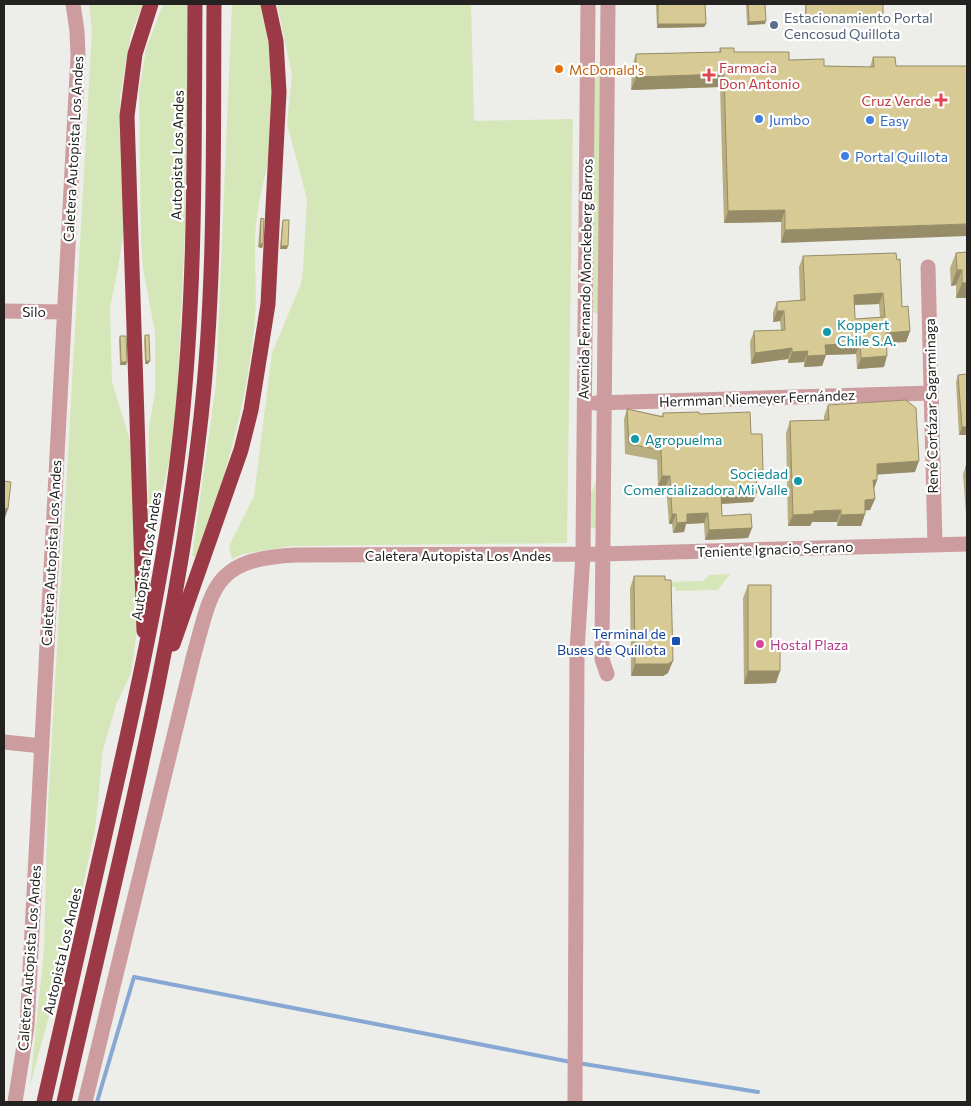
<svg xmlns="http://www.w3.org/2000/svg" width="971" height="1106" viewBox="0 0 971 1106" font-family="Commissioner,sans-serif">
	<rect width="100%" height="100%" fill="#ededea"/>
	<path fill="#d5e7b9" d="M89,4H143L131,34L120,97L125,221L118,269L110,307L112,382L134,453L138,623L131,673L116,705L103,750L95,830L76,917L30,1086L44,948L48,805L92,31Z
		M163,4H188L186,214L175,434L151,546L148,525L149,428L155,392V332L143,269L141,240L139,92L146,49Z
		M232,4H262C276,48 278,100 271,146C268,167 261,188 258,209C251,249 259,290 254,330C246,408 223,483 198,557L192,556L216,384Z
		M277,4H471L474,121L573,119L567,543L292,546L243,554L232,559L229,546L254,496L272,353L301,284L303,269L307,199L287,124L292,75Z
		M593,66H601L599,315L594,312L591,301Z
		M597,479L596,528H591L589,525L590,496Z
		M730,574L718,590L676,591L675,587H668V582L703,581L710,575Z"/>
	<g fill="none" stroke-linecap="round" stroke-linejoin="round">
		<path stroke="#87a8d2" stroke-width="4" d="M578,1063L758,1092
			M97,1102L134,977L571,1062"/>
		<path stroke="#cd9c9e" stroke-width="15" d="M928,267L935,544
			M4,311L64,312
			M595,403L931,393
			M607,674L602,659V645L608,4
			M4,742L42,746
			M15,1102L27,1027L78,56L77,31L73,4
			M85,1102L193,658C213,587 212,559 296,555L602,554L967,544
			M575,1102L577,651L583,554L588,4"/>
		<path stroke="#9c3947" stroke-width="15" d="M144,631L127,116L135,54L151,4
			M173,644L241,450L251,410L268,304L279,92L276,41L268,4
			M44,1102C68,997 92,892 116,786C143,667 168,549 181,428C196,288 194,145 195,4
			M64,1102C115,875 175,649 201,417C216,280 213,141 214,4"/>
	</g>
	<path fill="#b9ae80" fill-rule="evenodd" d="M656,4H705L706,24L704,27L657,28Z
		M746,4H765V24L747,25Z
		M805,4H883L882,22L805,23Z
		M720,48L734,52L789,60L824,66L870,67L873,57H895L781,243V222L724,223L720,87L631,90L632,66L636,54L719,52Z
		M261,218L263,244L262,248L258,247L260,222Z
		M283,220L287,249H280L282,223Z
		M967,252V298H956V285L951,286L950,268L956,253Z
		M896,253L902,307L910,331L906,342L886,343L884,367L857,369L856,354L826,355L822,366L804,367V362L788,363V359L751,364L750,342L754,331L781,330L780,321L773,322V312L777,302L800,300L799,267L803,256ZM879,304L880,317L855,319L854,305Z
		M145,335L148,364H145L144,339Z
		M120,336L126,365H120L119,340Z
		M967,374V435H959L956,382L958,375Z
		M828,405L915,472L877,474V480L874,489L875,499L870,510H865V514L861,526H837V522H812L810,526H788L786,433L790,421L824,420V416Z
		M627,409L662,416L663,413L699,414L751,434L763,470L760,480H756L757,492L753,502L722,504V516L752,528L748,538L705,540L704,523L686,524L684,532L673,533L672,524H669L666,486H658L657,460L625,454L624,419Z
		M966,466H967V514H966L963,474Z
		M634,576L668,673L663,676H631L630,588Z
		M748,585L771,642L776,683L744,684L743,598Z"/>
	<path fill="#968d68" d="M883,19L882,22L805,23L806,20Z
		M766,21L765,24L747,25L749,22Z
		M658,24H706L704,27L657,28Z
		M724,74L720,87L631,90L636,77Z
		M785,210L781,222L724,223L728,211Z
		M967,224V236L781,243L785,230Z
		M260,244H263L262,248L258,247Z
		M281,246H288L287,249H280Z
		M957,270H962L956,285L951,286Z
		M962,283H967V298H956Z
		M883,293L879,304L850,305L854,295Z
		M777,311H784L780,321L773,322Z
		M910,331L906,342L882,343L886,333Z
		M860,343L856,354L821,355L825,345Z
		M792,348L788,359L751,364L755,353Z
		M808,351L804,362L788,363L792,352Z
		M826,355L822,366L804,367L807,356Z
		M887,356L884,367L857,369L861,358Z
		M146,361H150L148,364H145Z
		M121,362H127L126,365H120Z
		M962,427H967V435H959Z
		M919,461L915,472L872,475L877,464Z
		M756,470H763L760,480H752Z
		M662,476H670L666,486H658Z
		M873,480H877L873,491Z
		M757,492L753,502L718,504L721,494Z
		M875,499L870,510L861,511L865,500Z
		M4,508L8,509L4,521Z
		M841,510L837,522H812L810,526H788L793,515L814,511Z
		M708,513L704,523L686,524L684,532L673,533L677,523L687,514Z
		M672,514H676L672,524H669Z
		M865,514L861,526H837L841,515Z
		M752,528L748,538L705,540L709,530Z
		M673,661L668,673L663,676H631L635,664Z
		M748,671H780L776,683L744,684Z"/>
	<path fill="#d7ca95" stroke="#968d68" fill-rule="evenodd" d="M658,4H705L706,24H658Z
		M748,4H765L766,21L749,22Z
		M806,4H883V19L806,20Z
		M720,48H734V52H789V60L824,59V66L874,67L873,57H895L896,66H967V224L785,230V210L728,211L724,74L636,77V54L721,52Z
		M261,218L264,219L263,244H260Z
		M283,220H289L288,246H281Z
		M967,252V283H962V270H957L956,253Z
		M896,253L897,260L900,259L902,307L908,306L910,331L886,333L887,356L861,358L860,343L825,345L826,355L807,356L808,351L792,352V348L755,353L754,331L785,330L784,311H777V302L805,300L803,256ZM883,293L885,317L855,319L854,295Z
		M145,335H149L150,361H146Z
		M120,336H126L127,362H121Z
		M967,374V427H962L958,375Z
		M906,400L916,408L919,461L877,464V480H873L875,499L865,500V514L841,515V510L814,511V514L793,515L790,421L829,420L828,405Z
		M627,409L663,417V413L699,412V414L750,412L751,434H762L763,470H756L757,492L721,494L722,516L751,514L752,528L709,530L708,513L687,514V522L677,523L676,514H672L670,476H662L661,450L629,444Z
		M966,466H967V485Z
		M4,481L11,482L8,509L4,508Z
		M634,576H665V580H671L673,661L668,664H635Z
		M748,585H771V642H780V671H748Z"/>
	<circle fill="#5c6f8a" stroke="#fff" stroke-width="2" cx="774" cy="25" r="5"/>
	<circle fill="#e8710a" stroke="#fff" stroke-width="2" cx="559" cy="69" r="5"/>
	<g fill="#e0444e" stroke="#fff" stroke-width="2">
		<path d="M706.5 67.5h5v5h5v5h-5v5h-5v-5h-5v-5h5z"/>
		<path d="M938.5 92.5h5v5h5v5h-5v5h-5v-5h-5v-5h5z"/>
	</g>
	<g fill="#3f7fe0" stroke="#fff" stroke-width="2">
		<circle cx="759" cy="119" r="5"/>
		<circle cx="870" cy="120" r="5"/>
		<circle cx="845" cy="156" r="5"/>
	</g>
	<g fill="#0f9aa8" stroke="#fff" stroke-width="2">
		<circle cx="827" cy="332" r="5"/>
		<circle cx="635" cy="439" r="5"/>
		<circle cx="798" cy="481" r="5"/>
	</g>
	<rect fill="#1a4fb4" stroke="#fff" stroke-width="2" x="671" y="636" width="10" height="10" rx="2.5"/>
	<circle fill="#d1479c" stroke="#fff" stroke-width="2" cx="760" cy="644" r="5"/>
	<g text-anchor="middle" dominant-baseline="central" stroke-width="4.5" stroke-linejoin="round" paint-order="stroke">
		<g font-size="14" fill="#4e5e75" stroke="#fff" text-anchor="start">
			<text x="784" y="17">Estacionamiento Portal<tspan x="784" dy="16">Cencosud Quillota</tspan></text>
		</g>
		<g font-size="14" fill="#be3a42" stroke="#fff" text-anchor="start">
			<text x="719" y="67">Farmacia<tspan x="719" dy="16">Don Antonio</tspan></text>
			<text x="931" y="100" text-anchor="end">Cruz Verde</text>
		</g>
		<g font-size="14" fill="#c56008" stroke="#fff" text-anchor="start">
			<text x="569" y="69">McDonald's</text>
		</g>
		<g font-size="14" fill="#366cbe" stroke="#fff" text-anchor="start">
			<text x="769" y="119">Jumbo</text>
			<text x="880" y="120">Easy</text>
			<text x="855" y="156">Portal Quillota</text>
		</g>
		<g font-size="14" fill="#232221" stroke="#fff">
			<text transform="translate(73 149) rotate(-87)">Caletera Autopista Los Andes</text>
			<text transform="translate(177 155) rotate(-89)">Autopista Los Andes</text>
			<text transform="translate(585 279) rotate(-89)">Avenida Fernando Monckeberg Barros</text>
			<text x="34" y="311">Silo</text>
			<text transform="translate(757 398) rotate(-2)">Hermman Niemeyer Fernández</text>
			<text transform="translate(931 406) rotate(-91)">René Cortázar Sagarminaga</text>
			<text transform="translate(775 549) rotate(-2)">Teniente Ignacio Serrano</text>
			<text transform="translate(51 553) rotate(-87)">Caletera Autopista Los Andes</text>
			<text x="458" y="555">Caletera Autopista Los Andes</text>
			<text transform="translate(146 556) rotate(-81)">Autopista Los Andes</text>
			<text transform="translate(62 951) rotate(-77)">Autopista Los Andes</text>
			<text transform="translate(29 958) rotate(-86)">Caletera Autopista Los Andes</text>
		</g>
		<g font-size="14" fill="#0d838f" stroke="#fff" text-anchor="start">
			<text x="837" y="324">Koppert<tspan x="837" dy="16">Chile S.A.</tspan></text>
			<text x="645" y="439">Agropuelma</text>
			<text x="788" y="473" text-anchor="end">Sociedad<tspan x="788" dy="16">Comercializadora Mi Valle</tspan></text>
		</g>
		<g font-size="14" fill="#164399" stroke="#fff" text-anchor="end">
			<text x="666" y="633">Terminal de<tspan x="666" dy="16">Buses de Quillota</tspan></text>
		</g>
		<g font-size="14" fill="#b23c85" stroke="#fff" text-anchor="start">
			<text x="770" y="644">Hostal Plaza</text>
		</g>
	</g>
	<rect width="971" height="1106" fill="none" stroke="#232221" stroke-width="10"/>
</svg>
